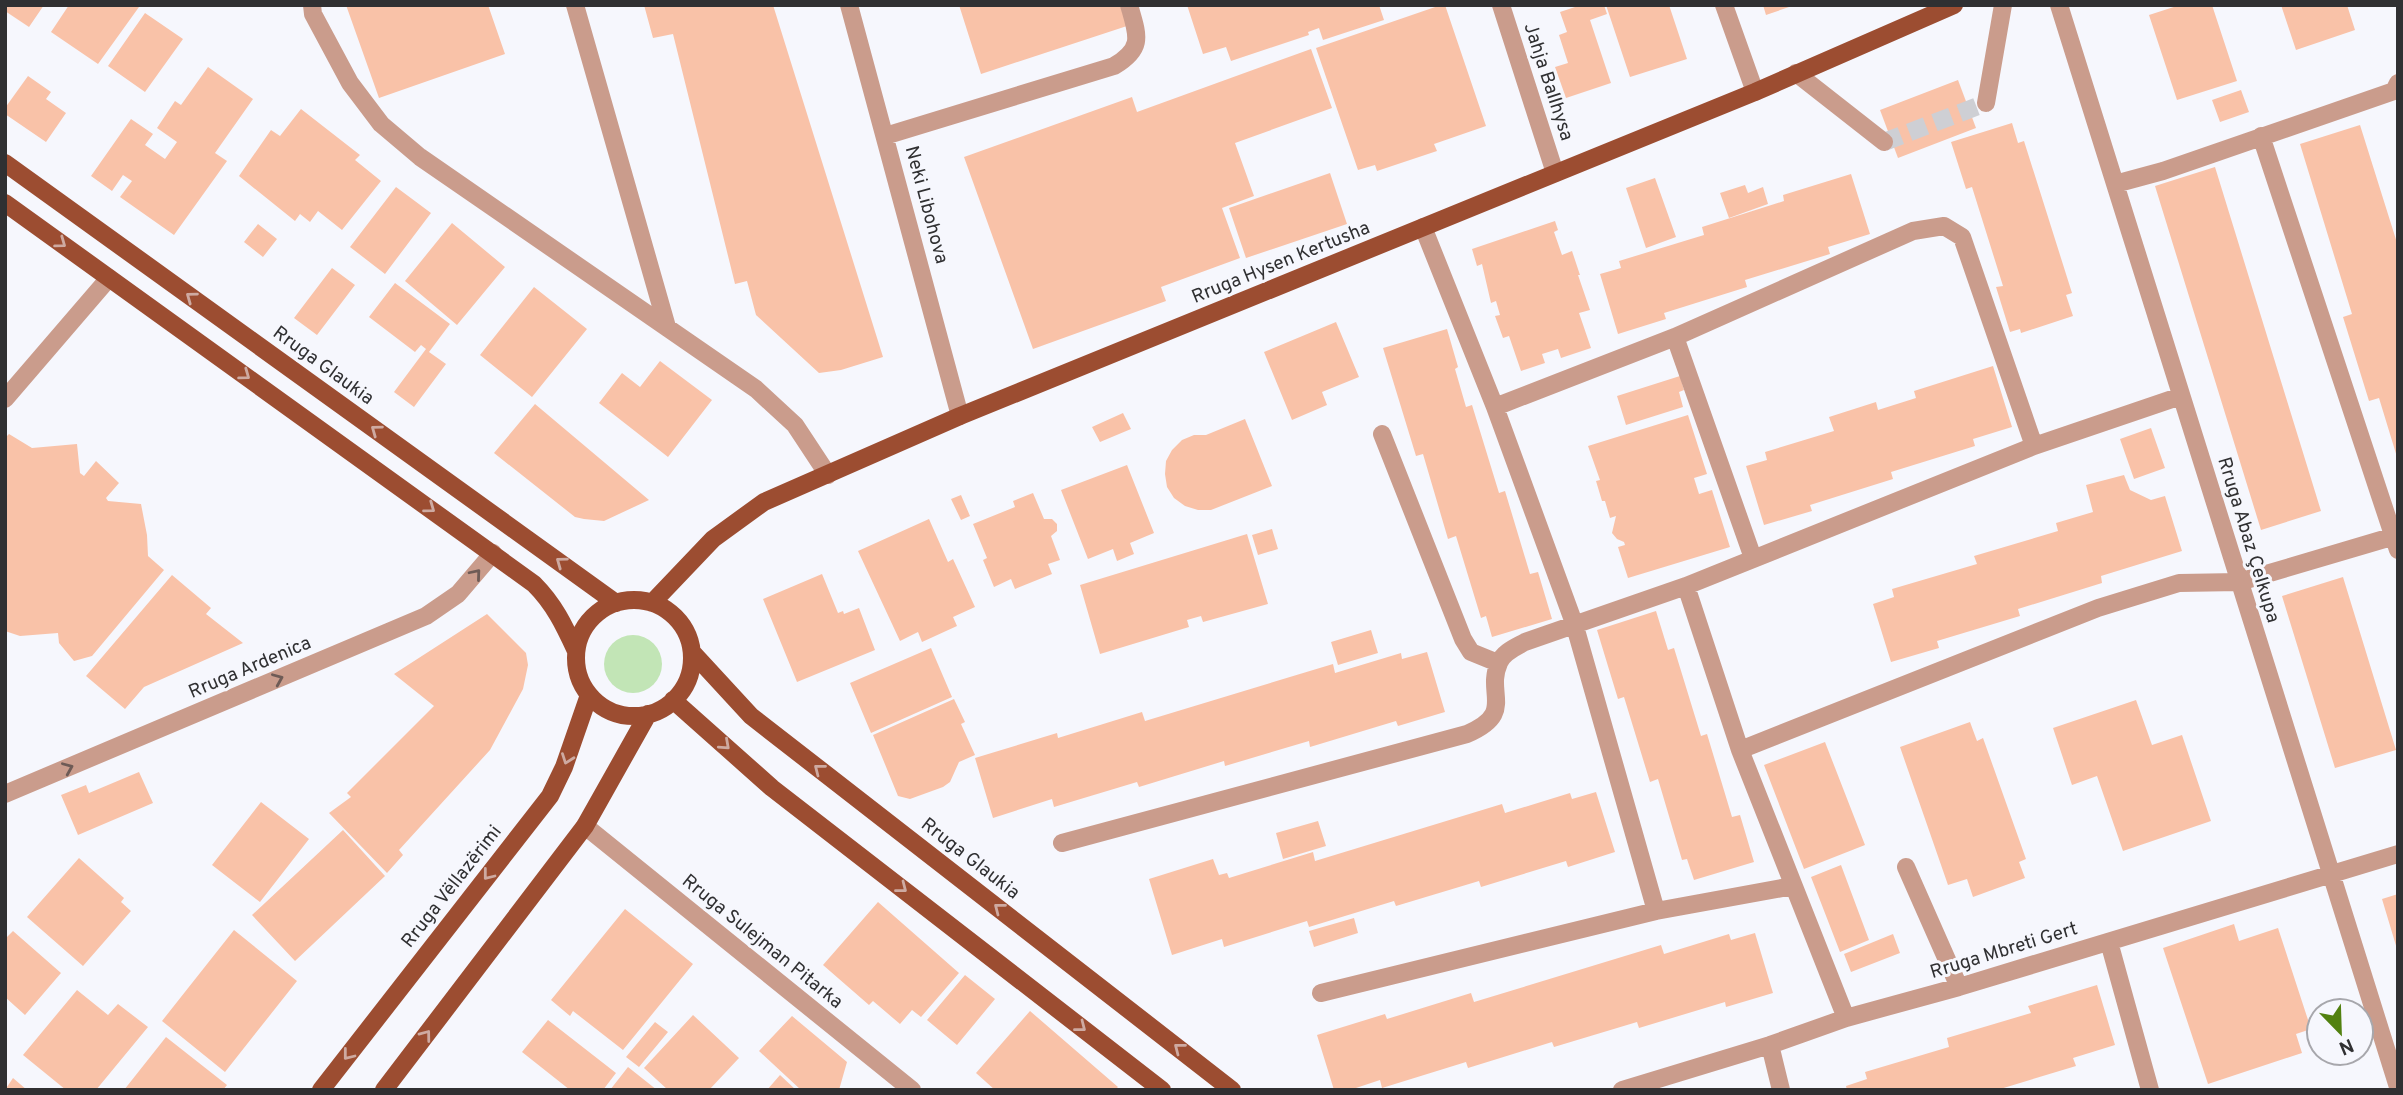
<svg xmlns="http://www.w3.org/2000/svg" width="2403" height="1095" viewBox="0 0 2403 1095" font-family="Overpass,sans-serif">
	<rect width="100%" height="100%" fill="#f6f7fd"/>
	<path fill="#c2e5b6" d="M604 664a29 29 0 1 1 58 0a29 29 0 1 1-58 0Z"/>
	<path fill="#f9c2a8" d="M5,5H44L29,27L5,11Z
		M69,5H137L139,7L98,64L51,32Z
		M346,5H488L505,54L379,98Z
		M644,5H773L883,357L841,370L819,373L756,315L747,281L735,284L673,34L653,38Z
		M959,5H1120L1127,26L981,74Z
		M1187,5H1379L1384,20L1323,40L1319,28L1308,32L1309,35L1231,61L1226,47L1203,54Z
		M1441,5H1445L1486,126L1434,144L1437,151L1377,171L1375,165L1358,170L1316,48Z
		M1581,5H1604L1607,14L1590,20L1611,83L1566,98L1555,67L1568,63L1559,35L1567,32L1560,12Z
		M1606,5H1669L1687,59L1630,77Z
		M1763,5H1792V6L1766,15Z
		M2180,5H2212L2237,81L2177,100L2149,15Z
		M2281,5H2347L2355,30L2296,50Z
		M145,13L183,39L145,92L108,66Z
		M1311,49L1332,108L1235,143L1254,196L1222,208L1240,258L1161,287L1166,301L1033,349L964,157L1132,97L1137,112Z
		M208,67L253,99L215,153L227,161L174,235L120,197L132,181L123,175L112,191L91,176L131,119L153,134L145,145L165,159L177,142L157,128L175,101L181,105Z
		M28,76L51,92L46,99L66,113L46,142L5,114V108Z
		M1958,80L1976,128L1898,158L1880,110Z
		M2241,90L2249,112L2220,122L2212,100Z
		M301,109L360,155L355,160L381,181L342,230L318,211L310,222L300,214L295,221L239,176L271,130L280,136Z
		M2012,123L2018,143L2024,141L2072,293L2066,295L2073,316L2021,333L2020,329L2010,332L1996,287L2003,286L1972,187L1966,189L1951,142Z
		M2360,125L2398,246L2397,457L2379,398L2369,401L2343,317L2352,314L2300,144Z
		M2215,167L2321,511L2261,530L2155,186Z
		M1330,173L1347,224L1246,258L1229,208Z
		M1851,174L1870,234L1828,247L1830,254L1745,280L1747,287L1664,313L1666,319L1618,334L1600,274L1621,268L1619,261L1704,235L1702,227L1784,201L1783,195Z
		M1655,178L1676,237L1646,248L1626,188Z
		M1745,185L1748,193L1763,187L1768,204L1729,218L1720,193Z
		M396,187L431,213L385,274L350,247Z
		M1555,221L1558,230L1554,232L1562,255L1572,251L1580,275H1578L1590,310L1579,313L1591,348L1561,358L1558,349L1542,354L1545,363L1521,371L1509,336L1503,338L1495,316L1500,315L1496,301L1491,303L1482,264L1477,266L1472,249Z
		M452,223L505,267L457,325L405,281Z
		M258,224L277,239L263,257L244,242Z
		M332,268L355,285L317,335L294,318Z
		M395,283L450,324L429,352L446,364L414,407L394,392L426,349L421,345L415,352L369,317Z
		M534,287L587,329L532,397L480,355Z
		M1336,322L1359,377L1322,392L1327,405L1292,420L1264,352Z
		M1447,329L1458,367L1455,369L1466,407L1472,405L1499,493L1505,491L1530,574L1538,572L1552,619L1492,637L1486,616L1481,618L1456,536L1448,539L1423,454L1416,456L1383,348Z
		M660,361L712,400L668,457L599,403L622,373L640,387Z
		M1993,366L2012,427L1973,439L1975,446L1891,472L1893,479L1810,505L1812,511L1764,525L1746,466L1767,460L1765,452L1834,431L1829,417L1876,402L1878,410L1916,398L1914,391Z
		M1680,376L1684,390L1679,392L1683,407L1626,425L1617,396Z
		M535,404L649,500L604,521L584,519L575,517L494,453Z
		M1123,413L1131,429L1100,442L1092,427Z
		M1688,415L1707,474L1694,478L1699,494L1712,490L1730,547L1628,578L1618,547L1625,545L1624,542L1617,539L1612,533L1616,516L1610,518L1605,501H1602L1596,481L1600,480L1588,446Z
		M1245,419L1272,486L1211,510H1198L1185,506L1174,498L1167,487L1165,474L1166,461L1172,450L1182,440L1194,435H1206Z
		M2151,428L2165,468L2134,479L2120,439Z
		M9,434L32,448L77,444L80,473L84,476L96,461L119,483L106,498L108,501L141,504L147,535L148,556L164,570L92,656L74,661L59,643L58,633L20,636L5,631V438Z
		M1127,465L1154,533L1130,543L1134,554L1117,561L1113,549L1088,559L1061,490Z
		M2124,475L2130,490L2151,500L2165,496L2182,551L2101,576L2102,583L2018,609L2020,616L1937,641L1939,648L1891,662L1873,604L1894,597L1892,589L1977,564L1974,556L2058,531L2056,523L2093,512L2086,485Z
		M1033,493L1044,519H1052L1057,524V531L1051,536L1060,560L1048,564L1052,574L1015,589L1011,579L994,587L983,560L987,558L973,524L1015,507L1013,501Z
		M961,495L970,516L961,520L951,499Z
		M929,519L948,562L953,559L975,607L953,617L957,626L922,642L918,632L900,641L858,551Z
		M1272,529L1278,549L1258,555L1252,535Z
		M1247,534L1268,604L1203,622L1201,616L1187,620L1189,627L1100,654L1080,585Z
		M822,574L838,613L843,611L844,614L859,608L875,650L797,682L763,599Z
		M172,575L211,608L206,614L243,643L144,687L125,709L86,676Z
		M2343,577L2396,750L2335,768L2282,596Z
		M1656,611L1668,650L1674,648L1701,736L1707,734L1732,817L1740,815L1754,862L1694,880L1687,859L1682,860L1658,779L1650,782L1624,697L1618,699L1597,630Z
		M487,614L526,653L528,665L523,689L490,750L399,850L403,855L387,873L329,813L351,797L347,793L434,706L394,674Z
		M1371,630L1378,653L1338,665L1331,642Z
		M931,648L952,697L871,733L850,683Z
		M1427,652L1445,712L1398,726L1396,721L1310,747L1309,741L1225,766L1224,761L1139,787L1137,782L1054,807L1052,799L993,818L975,758L1057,733L1058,738L1142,712L1145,721L1333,664L1335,673L1401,653L1402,659Z
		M954,699L965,722L961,724L975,755L959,762L950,782L943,787L910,799L898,796L873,735Z
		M2136,700L2152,745L2182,735L2211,821L2123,851L2097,776L2072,785L2053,728Z
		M1970,722L1977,741L1983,738L2026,859L2019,862L2025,878L1973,897L1967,879L1948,885L1900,747Z
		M1825,742L1865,845L1804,869L1764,765Z
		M139,772L153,803L78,835L61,795L86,785L89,793Z
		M1596,792L1615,852L1568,867L1566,861L1481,887L1479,881L1396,906L1394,901L1309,927L1307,921L1224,947L1222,939L1172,955L1149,879L1213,859L1219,875L1227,873L1229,878L1313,852L1315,861L1502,804L1505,813L1570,793L1572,799Z
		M261,802L309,839L260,902L212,865Z
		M1318,821L1326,846L1283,859L1276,833Z
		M343,830L385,876L295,961L252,915Z
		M79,858L124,898L121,902L131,911L83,966L27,917Z
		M1841,865L1869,940L1840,952L1811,877Z
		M2398,894V949H2397L2382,899Z
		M878,902L959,973L921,1017L912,1010L900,1024L873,1001L869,1005L823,965Z
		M625,909L693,964L623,1050L573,1011L570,1016L551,1000Z
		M1354,918L1358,933L1314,947L1309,931Z
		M2234,924L2239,941L2278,928L2311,1029L2296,1034L2302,1053L2208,1084L2163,948Z
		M234,930L297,981L225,1072L162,1021Z
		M13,931L61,973L25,1015L5,997V939Z
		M1755,933L1773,993L1726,1007L1725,1002L1639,1028L1637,1022L1554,1047L1552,1042L1468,1068L1466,1062L1382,1088L1380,1080L1350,1090H1334L1317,1035L1385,1014L1387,1019L1471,993L1474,1002L1661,945L1664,954L1729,934L1731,940Z
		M1893,934L1900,953L1851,972L1844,954Z
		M965,975L995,999L957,1045L927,1020Z
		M2097,985L2115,1045L2073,1058L2076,1066L1997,1090H1847L1846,1086L1867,1079L1865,1072L1949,1047L1947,1038L2031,1013L2028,1006Z
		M77,990L108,1015L118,1004L148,1027L96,1090H66L23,1055Z
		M1030,1011L1118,1087L1115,1090H995L976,1073Z
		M693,1015L739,1058L709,1090H668L644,1068Z
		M792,1016L847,1062L839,1090H801L759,1051Z
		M548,1020L616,1073L603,1090H570L522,1052Z
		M655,1022L668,1032L639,1067L626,1057Z
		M166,1037L227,1085L223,1090H124Z
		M628,1067L657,1090H610Z
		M780,1075L796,1090H767Z
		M13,1078L27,1090H5Z"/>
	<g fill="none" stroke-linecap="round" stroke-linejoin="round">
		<path stroke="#cecfd4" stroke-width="18" stroke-dasharray="18 9" stroke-linecap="butt" d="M1884,142L1986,103"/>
		<path stroke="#ca9c8c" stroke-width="18" d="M312,5L313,14L350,83L381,124L420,157L756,389L795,425L828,475
			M575,5L667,327
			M849,5L960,416
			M1501,5L1555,173
			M1724,5L1755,92
			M2059,5L2398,1087
			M1796,73L1884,142
			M1986,103L2003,5
			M885,136L1114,66C1144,48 1138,36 1129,5
			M2261,136L2398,550
			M2115,184L2163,171L2394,91L2398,83
			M1423,227L1495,407L1574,623L1656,911
			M1675,337L1753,558
			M5,399L109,278
			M1495,407L1675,337L1913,231L1944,226L1962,237L2034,446
			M1382,434L1463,639L1471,652L1498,663
			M1686,586L1740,750L1846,1018
			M1740,750L2098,608L2179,583L2239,582L2398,535
			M5,794L426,616L458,594L493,553
			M585,826L912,1090
			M1062,843L1467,734C1516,713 1485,694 1499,663C1503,652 1516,647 1525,642L1686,586L2034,446L2181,396
			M1906,867L1959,987
			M2109,942L2150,1090
			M1321,993L1656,911L1793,886
			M1770,1045L1781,1090
			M1622,1090L1770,1045L1846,1018L1959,987L2398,854"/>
		<path stroke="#9c4d31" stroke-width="18" d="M5,163L616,603
			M5,203L534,584C554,604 564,625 576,651
			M576 658a58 58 0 1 1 116 0a58 58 0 1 1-116 0Z
			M652,603L713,539L764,502L960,416L1755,92L1954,5
			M692,652L751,716L1232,1090
			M673,700L772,788L1162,1090
			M321,1090L550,796L564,767L589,695
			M384,1090L585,826L648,714"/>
	</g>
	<defs><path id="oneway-chevron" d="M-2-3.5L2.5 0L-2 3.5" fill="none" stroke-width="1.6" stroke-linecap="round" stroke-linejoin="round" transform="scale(1.75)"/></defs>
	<g stroke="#ceaaa1">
		<use href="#oneway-chevron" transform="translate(61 243) rotate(36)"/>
		<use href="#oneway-chevron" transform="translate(191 297) rotate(-144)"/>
		<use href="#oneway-chevron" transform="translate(245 375) rotate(36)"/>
		<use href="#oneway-chevron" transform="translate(376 430) rotate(-144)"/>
		<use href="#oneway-chevron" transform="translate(430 508) rotate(36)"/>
		<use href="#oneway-chevron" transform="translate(561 562) rotate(-144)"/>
		<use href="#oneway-chevron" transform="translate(725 745) rotate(42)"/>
		<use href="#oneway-chevron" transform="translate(567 759) rotate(110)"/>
		<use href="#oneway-chevron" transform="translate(819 769) rotate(-142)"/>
		<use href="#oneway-chevron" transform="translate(488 875) rotate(128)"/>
		<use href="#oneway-chevron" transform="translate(902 888) rotate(38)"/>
		<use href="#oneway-chevron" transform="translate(999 908) rotate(-142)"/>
		<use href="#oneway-chevron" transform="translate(1081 1027) rotate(38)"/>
		<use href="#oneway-chevron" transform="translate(426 1035) rotate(-53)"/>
		<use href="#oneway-chevron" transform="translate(1179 1048) rotate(-142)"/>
		<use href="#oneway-chevron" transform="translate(348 1055) rotate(128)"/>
	</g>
	<g stroke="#6e5b56">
		<use href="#oneway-chevron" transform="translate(476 574) rotate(-50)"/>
		<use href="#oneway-chevron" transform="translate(278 679) rotate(-23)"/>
		<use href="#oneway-chevron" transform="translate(68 768) rotate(-23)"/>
	</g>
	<g text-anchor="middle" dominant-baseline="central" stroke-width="6" stroke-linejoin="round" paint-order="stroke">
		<g font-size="19" fill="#303032" stroke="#f6f7fd">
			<text transform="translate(1548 82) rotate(72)">Jahja Ballhysa</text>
			<text transform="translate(926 205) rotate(75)">Neki Libohova</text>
			<text transform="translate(1281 263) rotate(-22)">Rruga Hysen Kertusha</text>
			<text transform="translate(323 366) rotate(36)">Rruga Glaukia</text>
			<text transform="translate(2248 540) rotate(73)">Rruga Abaz Çelkupa</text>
			<text transform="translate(250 668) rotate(-23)">Rruga Ardenica</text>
			<text transform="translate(970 859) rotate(38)">Rruga Glaukia</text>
			<text transform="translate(452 887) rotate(-52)">Rruga Vëllazërimi</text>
			<text transform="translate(762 942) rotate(39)">Rruga Sulejman Pitarka</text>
			<text transform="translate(2004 951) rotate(-17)">Rruga Mbreti Gert</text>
		</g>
	</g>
	<rect width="2403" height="1095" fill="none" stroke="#303032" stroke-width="14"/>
	<g transform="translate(2340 1032) rotate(157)"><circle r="33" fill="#f6f7fd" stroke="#a7a7ac" stroke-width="2"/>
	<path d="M0-5L12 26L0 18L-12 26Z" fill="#528110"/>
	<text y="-10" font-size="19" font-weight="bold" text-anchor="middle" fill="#303032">N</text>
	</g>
</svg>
